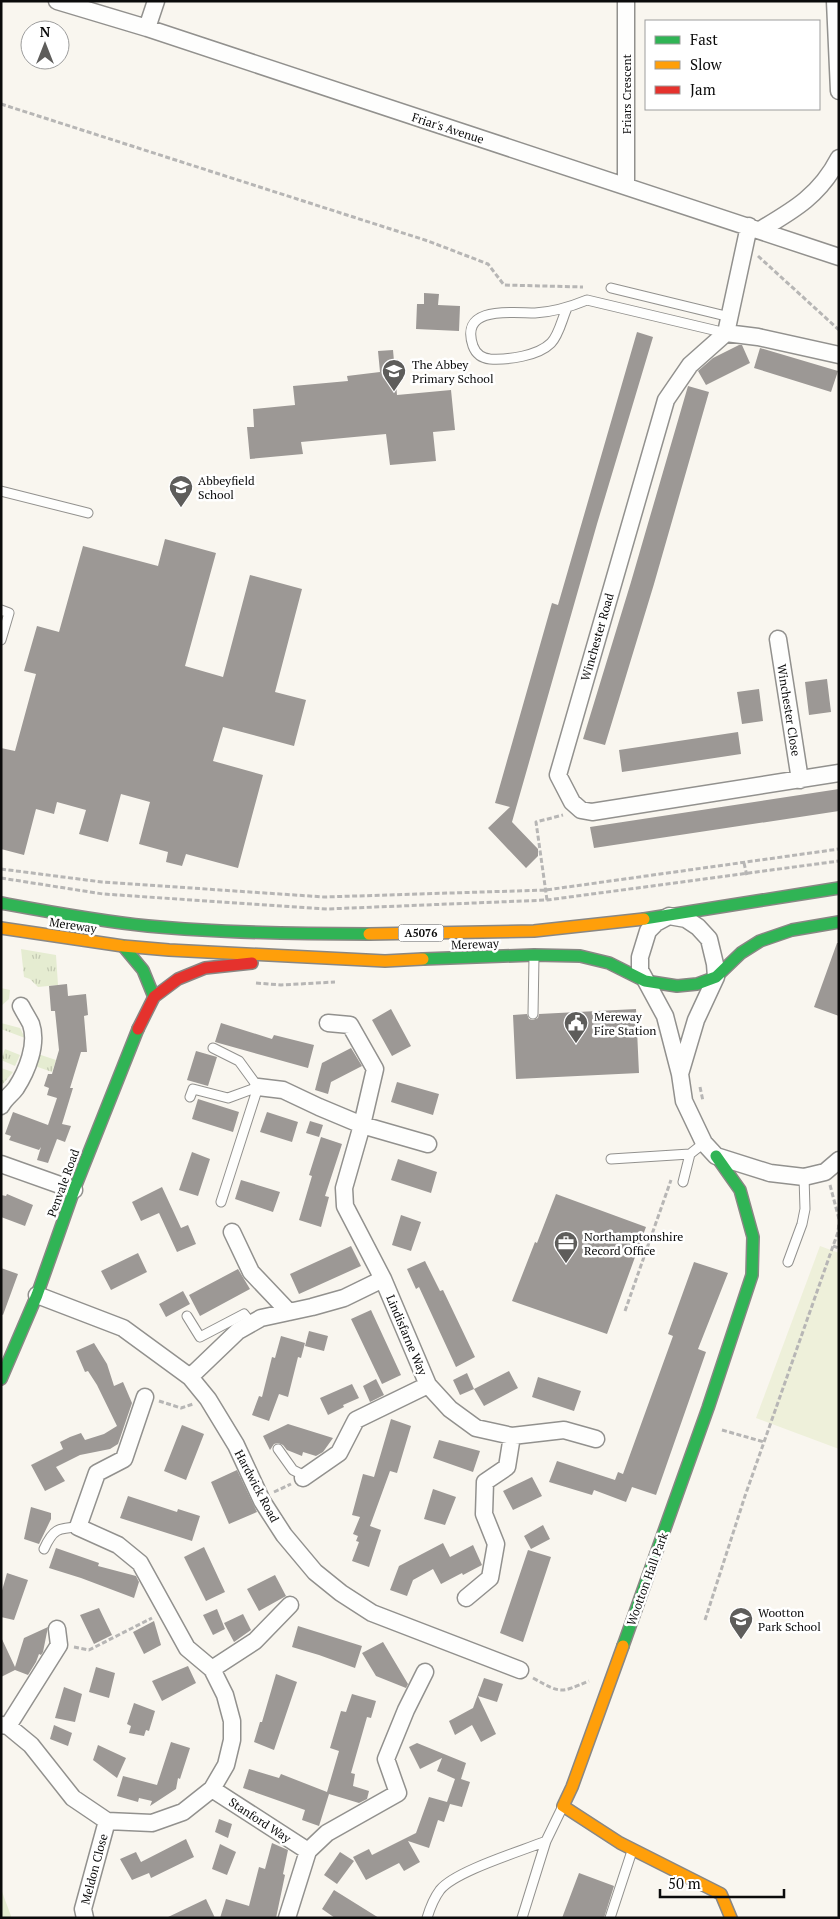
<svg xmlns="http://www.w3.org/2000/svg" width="840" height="1919" viewBox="0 0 840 1919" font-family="'PT Serif',serif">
	<defs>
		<pattern id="grass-tufts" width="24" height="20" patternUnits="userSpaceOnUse" patternTransform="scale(1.25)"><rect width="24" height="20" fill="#e5ecd1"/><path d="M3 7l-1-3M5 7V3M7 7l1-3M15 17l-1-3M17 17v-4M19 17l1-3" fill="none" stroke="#c3c9b2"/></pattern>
	</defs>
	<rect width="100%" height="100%" fill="#f9f6ef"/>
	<path fill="url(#grass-tufts)" d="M21,949L56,955L58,985L38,987L30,979L24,977Z
		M1,988L10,990L9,999L1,1006Z
		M1,1023L20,1028L25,1038L1,1029Z
		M5,1049L20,1055L15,1066L1,1060Z
		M38,1054L56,1060L52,1072L35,1066Z
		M1,1068L13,1072L1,1086Z"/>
	<path fill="#e5ecd1" d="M1,1889L11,1916V1918H1Z"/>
	<path fill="#eef0da" d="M820,1246L839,1253V1449L756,1418Z"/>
	<path fill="#9c9895" d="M424,293L439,294L438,305L460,306L459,331L416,329L417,304H424Z
		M637,332L653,337L597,524L512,822L538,849V856L526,868L488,828L510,807L495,803L552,603L558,605Z
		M739,345H742L750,363L706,385L698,371L713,358Z
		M760,348L838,371L831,392L754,368Z
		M393,350L397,395L451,390L455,430L433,432L436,461L390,465L386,434L301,442L303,454L250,459L247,427H254L253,409L295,405L293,386L348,381L347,376L380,372L378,351Z
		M688,386L709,392L654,584L605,745L583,739L631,582Z
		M165,539L216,553L185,666L223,677L250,575L302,589L275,692L306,700L294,746L223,727L213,761L263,775L238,868L186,854L182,866L166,862L168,852L139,844L150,802L121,794L108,842L79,834L86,810L57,802L54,814L36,809L24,855L1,849V748L15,751L36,674L24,671L37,626L59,632L83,546L158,566Z
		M827,679L831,712L809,715L805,682Z
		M759,689L763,721L742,724L737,692Z
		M738,732L741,754L622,772L619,750Z
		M839,789V811L594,848L590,827Z
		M837,943H839V1016L814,1007Z
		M67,984L68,996L86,994L88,1015L84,1016L87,1052H81L70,1088H73L62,1124L71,1126L65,1142L57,1139L48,1163L37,1160L41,1147L39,1150L9,1140L11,1136L5,1134L13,1112L48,1125L57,1098L47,1095L49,1088L44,1086L48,1074H52L59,1050L55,1011H51L49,986Z
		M391,1009L411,1046L392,1056L372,1020Z
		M636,1009L639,1073L516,1079L513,1015L527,1014L529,1019L533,1020L538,1018L539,1014Z
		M221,1023L272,1039L274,1035L314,1045L308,1068L215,1042Z
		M351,1048L362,1066L331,1082L328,1094L315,1090L322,1063Z
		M196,1051L217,1057L208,1086L187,1080Z
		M397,1082L439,1094L433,1115L391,1102Z
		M198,1099L239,1112L233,1132L192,1119Z
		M267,1112L298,1122L292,1142L260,1132Z
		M310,1121L323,1125L319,1137L306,1133Z
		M321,1137L342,1144L325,1196L329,1197L321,1227L299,1220L312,1176L309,1175Z
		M192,1152L210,1159L198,1196L179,1190Z
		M398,1159L437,1172L431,1193L391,1180Z
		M241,1180L280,1192L273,1212L235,1199Z
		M162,1187L181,1228L188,1225L196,1244L177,1252L159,1213L141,1221L132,1202Z
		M7,1194L33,1205L25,1226L1,1217V1195L6,1196Z
		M556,1194L646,1227L607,1334L512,1301L535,1242L537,1243Z
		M401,1215L421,1222L411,1251L392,1245Z
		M351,1246L361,1266L299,1294L290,1274Z
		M138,1253L147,1272L111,1290L101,1271Z
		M425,1261L440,1291L443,1290L475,1357L456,1367L419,1287L416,1289L407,1269Z
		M694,1262L728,1273L698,1349L706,1352L656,1495L632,1487L626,1502L594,1490L592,1495L549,1482L557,1461L615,1480L618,1472L623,1474L673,1336L668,1334Z
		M1,1268L18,1274L3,1315L1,1314Z
		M238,1269L250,1289L200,1316L189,1295Z
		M183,1291L190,1304L166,1317L159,1304Z
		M371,1310L401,1375L382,1384L351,1319Z
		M309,1331L328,1336L324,1351L305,1346Z
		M281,1336L305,1343L301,1358L298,1357L288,1397L279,1394L269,1421L252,1415L259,1396L262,1397L272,1357L275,1358Z
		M94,1343L107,1364L114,1386L123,1382L132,1403L118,1444L110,1449L80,1455L56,1467L65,1481L45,1491L31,1465L63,1449L60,1442L70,1437L81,1433L85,1440L104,1434L117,1426L97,1385L88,1371L85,1372L76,1351Z
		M509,1371L518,1388L484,1406L474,1389Z
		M467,1373L474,1389L460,1395L453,1380Z
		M538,1377L581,1391L574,1411L532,1397Z
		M376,1379L384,1395L370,1402L363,1386Z
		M352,1384L359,1398L343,1405L344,1407L328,1415L320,1398Z
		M391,1419L411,1426L397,1473L390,1471L370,1526L381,1530L369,1567L352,1561L359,1542L356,1541L358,1536L353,1534L360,1517L352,1515L363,1474L374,1477Z
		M288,1424L333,1438L323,1452L316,1456L303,1452L302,1456L287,1450L283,1445L278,1443L274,1444L270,1450L263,1436Z
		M182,1425L204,1434L186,1480L164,1471Z
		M439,1440L480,1451L473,1472L433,1458Z
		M237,1470L257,1512L229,1524L211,1482Z
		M532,1477L542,1496L513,1510L503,1491Z
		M433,1489L456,1497L445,1525L424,1519Z
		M128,1496L177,1512L178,1509L200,1516L192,1541L120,1518Z
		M31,1507L51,1513V1519L39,1544L24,1539Z
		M543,1525L550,1539L531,1549L524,1536Z
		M443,1543L450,1557L473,1545L482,1565L463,1575L462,1573L441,1584L433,1569L413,1580L407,1596L390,1590L399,1566Z
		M204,1547L225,1592L206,1601L184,1557Z
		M56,1548L99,1563L98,1566L136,1576L139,1582L134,1598L81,1578L49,1568Z
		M528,1550L551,1557L523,1642L500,1633Z
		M7,1573L28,1580L14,1620L1,1617V1594Z
		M275,1575L286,1596L259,1611L247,1589Z
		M99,1608L112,1635L94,1644L80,1615Z
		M217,1609L225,1629L213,1635L203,1615Z
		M243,1614L251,1630L234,1642L224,1623Z
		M154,1621L161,1645L144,1654L133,1632Z
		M298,1626L362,1646L355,1668L319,1655L292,1647Z
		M48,1627L43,1652L41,1655L39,1654L36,1662L28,1675L15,1670L1,1677V1637L15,1667L24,1638Z
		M383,1642L408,1684L406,1688L376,1676L362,1653Z
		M188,1666L196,1683L162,1701L152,1681Z
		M96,1667L115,1673L109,1698L89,1692Z
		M276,1674L297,1682L274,1750L254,1742L260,1722H262Z
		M484,1678L503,1684L497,1702L478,1696L496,1734L481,1742L472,1725L455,1735L449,1721L473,1708Z
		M64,1687L82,1694L75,1722L55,1718Z
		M352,1694L376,1701L371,1718L367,1717L351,1773L355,1774L353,1786L369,1791L367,1799L359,1803L329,1794L319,1826L302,1820L305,1810L243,1788L249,1769L279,1778L281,1774L327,1792L339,1751L330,1748L341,1711L346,1712Z
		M134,1703L155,1711L149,1731L146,1730L144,1736L129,1733L131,1726L127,1724Z
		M54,1725L72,1733L68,1746L50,1739Z
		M171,1742L190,1748L180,1779L178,1778L176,1789L150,1806L152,1801L139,1798L138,1802L117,1796L123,1776L157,1785Z
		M417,1743L466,1763L461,1779L470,1782L462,1807L450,1804L444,1822L438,1820L429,1848L408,1841L420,1862L404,1871L399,1863L366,1880L353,1857L369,1849L372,1855L416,1833L429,1797L447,1802L455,1779L437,1771L442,1758L420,1769L409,1747Z
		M98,1745L126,1758L117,1778L93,1760Z
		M219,1819L232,1824L228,1838L215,1832Z
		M186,1839L194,1857L151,1878L149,1873L132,1880L120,1859L136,1852L141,1862Z
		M272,1843L288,1850L283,1874L285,1875L276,1918H220L226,1899L249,1906L259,1867L265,1869Z
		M220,1844L236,1852L227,1875L212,1869Z
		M340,1852L354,1861L337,1884L324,1875Z
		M579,1873L614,1886L604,1918H562Z
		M334,1890L379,1918H335L322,1909Z
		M206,1899L215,1918H166Z"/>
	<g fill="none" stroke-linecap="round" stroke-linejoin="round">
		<g stroke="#92918e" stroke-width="11">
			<path id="lane" d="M611,288L730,317
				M567,308C562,319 559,335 551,343C538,356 508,360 490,359C481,358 476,354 473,346C459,305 513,313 535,313C554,312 570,307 587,300L726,333
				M1,491L88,513
				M1,610L9,613L1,640
				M533,1014L534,957
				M213,1048L239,1061L258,1087
				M190,1097L193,1089L228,1098L258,1087
				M611,1159L690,1154
				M683,1182L690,1154L704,1143
				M221,1202L258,1087
				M788,1262L802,1224L805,1209L804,1177
				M187,1316L200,1337L244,1314L251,1323
				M278,1449L293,1470L305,1476
				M44,1549C53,1529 58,1528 78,1527
				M427,1918C430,1908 434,1898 440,1890C455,1871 522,1851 546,1841
				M522,1918L546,1841L562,1808
				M610,1918L632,1851"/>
		</g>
		<g stroke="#92918e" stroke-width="19">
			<path id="street" d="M57,1L147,28L839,257
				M626,1V186
				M835,1L839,91
				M147,28L156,1
				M749,226L726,333L690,365L666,400L558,775L572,802L581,810L592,812L839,773
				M760,230C794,210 820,195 839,158
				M726,333L758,337L839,355
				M778,639L800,780
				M328,1023L350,1025L375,1069L362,1125L344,1188L345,1206L383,1279L428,1385L450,1409L476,1428L512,1436L564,1430L596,1439
				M680,1074L696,1020L716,977L715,964L709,939L698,927L686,919L669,916L656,923L648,931L640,957V970L665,1016L680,1074L684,1101L704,1143L716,1156L770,1173L804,1177L825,1172L839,1160
				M258,1087L283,1090L319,1107L362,1125L428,1144
				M1,1106C5,1098 11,1095 16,1088C27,1071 38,1044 31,1024C28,1018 24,1012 21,1006
				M1,1164L74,1190
				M232,1232L251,1272L289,1312
				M37,1295L123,1328L190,1377L208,1399L236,1445L262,1501L284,1535L315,1572L341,1593L372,1613L520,1670
				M190,1377L238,1331L261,1318L312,1307L344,1298L383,1279
				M303,1478L339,1453L356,1420L428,1385
				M466,1598L490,1578L496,1544L484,1514L485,1482L507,1467L512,1436
				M212,1669L255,1641L290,1605
				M1,1725L8,1726L31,1745L73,1798L107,1821L152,1823L183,1812L212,1789L226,1765L232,1740V1721L225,1695L212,1669L187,1648L140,1563L118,1545L78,1527L97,1473L124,1459L145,1397
				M8,1726L59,1645L57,1629
				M212,1789L308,1851
				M85,1918L83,1909L107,1821
				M287,1918L308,1851L327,1833L398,1793L386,1759L406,1710L425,1672"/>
		</g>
		<g stroke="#898784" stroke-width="14">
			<path id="fast" d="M1,903C50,912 98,921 148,926C221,933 295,934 369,934
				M644,919L839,888
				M123,946L143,970L154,997
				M423,959L534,955L580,956L609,963L645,981L677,986L697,984L716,977L741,953L760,941L792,930L839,922
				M1,1379L37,1295L74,1190L138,1029
				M623,1646L708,1408L752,1275L753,1237L740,1190L716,1156"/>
		</g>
		<g stroke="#898784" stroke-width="14">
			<path id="slow" d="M1,928L123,946L169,950L385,961L423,959
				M369,934L534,931L644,919
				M623,1646L572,1787L563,1806L620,1843L721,1894L731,1918"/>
		</g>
		<g stroke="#898784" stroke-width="14">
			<path id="jam" d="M138,1029L154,997L178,979L205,968L252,963"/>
		</g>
		<path stroke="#b7b6b5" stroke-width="3" stroke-dasharray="5 2.5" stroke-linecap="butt" d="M1,104L428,241L488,264L504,285L583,287
			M758,256L839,330
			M744,863L747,876
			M1,869L102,882L324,897L546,890L839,849
			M1,878L103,894L327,909L547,900L839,861
			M547,900L536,822L563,815
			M256,983L281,985L335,982
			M700,1087L703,1101
			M830,1185L839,1219
			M833,1246L839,1248
			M625,1311L671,1180
			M159,1401L181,1408L193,1404
			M722,1430L764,1442
			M274,1492L291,1484
			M705,1620L745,1496L838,1232L839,1223
			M74,1647L89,1650L152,1618
			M533,1678C562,1694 560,1693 589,1681"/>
		<use href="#lane" stroke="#fefefd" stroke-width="9"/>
		<use href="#street" stroke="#fefefd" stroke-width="16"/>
		<use href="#fast" stroke="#30b455" stroke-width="11"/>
		<use href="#slow" stroke="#ff9f0a" stroke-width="11"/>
		<use href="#jam" stroke="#e5322d" stroke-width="11"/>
	</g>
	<defs>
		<g id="school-pin" transform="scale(1.25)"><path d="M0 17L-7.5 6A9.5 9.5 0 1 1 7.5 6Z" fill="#5e5d5b" stroke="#fff"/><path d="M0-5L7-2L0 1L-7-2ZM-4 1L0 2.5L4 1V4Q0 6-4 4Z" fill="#fff"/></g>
		<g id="civic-pin" transform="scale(1.25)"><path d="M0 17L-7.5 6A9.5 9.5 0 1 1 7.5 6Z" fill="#5e5d5b" stroke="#fff"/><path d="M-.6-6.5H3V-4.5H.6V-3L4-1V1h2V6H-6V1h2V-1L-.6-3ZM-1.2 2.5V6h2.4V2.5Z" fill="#fff"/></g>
		<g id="office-pin" transform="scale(1.25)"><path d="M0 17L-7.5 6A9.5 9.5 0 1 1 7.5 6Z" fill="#5e5d5b" stroke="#fff"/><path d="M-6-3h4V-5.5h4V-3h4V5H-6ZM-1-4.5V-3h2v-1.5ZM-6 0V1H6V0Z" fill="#fff"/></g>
	</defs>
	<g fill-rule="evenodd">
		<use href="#school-pin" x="394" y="371"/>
		<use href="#school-pin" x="181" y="487"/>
		<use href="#civic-pin" x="576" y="1023"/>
		<use href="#office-pin" x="566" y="1243"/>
		<use href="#school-pin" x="741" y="1619"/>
	</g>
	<g text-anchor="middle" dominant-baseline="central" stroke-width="5" stroke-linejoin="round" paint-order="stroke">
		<rect fill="#fff" stroke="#545454" stroke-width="1" x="398.5" y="924.5" width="45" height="17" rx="4"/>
		<g font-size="11" font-weight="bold" fill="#0b0b0b">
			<text x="421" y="933">A5076</text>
		</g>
		<g font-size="12" fill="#0b0b0b" stroke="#fff">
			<text transform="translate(626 94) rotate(-90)">Friars Crescent</text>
			<text transform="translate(448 128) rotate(18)">Friar's Avenue</text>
			<text transform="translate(597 637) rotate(-74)">Winchester Road</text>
			<text transform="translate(789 710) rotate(81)">Winchester Close</text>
			<text transform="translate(73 925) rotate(8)">Mereway</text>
			<text transform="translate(475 944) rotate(-2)">Mereway</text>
			<text transform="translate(63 1183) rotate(-70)">Penvale Road</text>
			<text transform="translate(407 1335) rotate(67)">Lindisfarne Way</text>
			<text transform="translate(257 1486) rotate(62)">Hardwick Road</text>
			<text transform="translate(647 1579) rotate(-70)">Wootton Hall Park</text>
			<text transform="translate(260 1820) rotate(33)">Stanford Way</text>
			<text transform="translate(94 1869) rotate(-75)">Meldon Close</text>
		</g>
		<g font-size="12" fill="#0b0b0b" stroke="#fff" text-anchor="start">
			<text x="412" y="364">The Abbey<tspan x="412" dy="14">Primary School</tspan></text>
			<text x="198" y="480">Abbeyfield<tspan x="198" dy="14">School</tspan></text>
			<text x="594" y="1016">Mereway<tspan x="594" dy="14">Fire Station</tspan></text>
			<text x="584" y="1236">Northamptonshire<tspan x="584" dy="14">Record Office</tspan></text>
			<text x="758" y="1612">Wootton<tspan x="758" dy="14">Park School</tspan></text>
		</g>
	</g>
	<rect width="840" height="1919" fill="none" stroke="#0b0b0b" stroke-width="5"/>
	<rect x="645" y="20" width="175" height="90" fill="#ffffff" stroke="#9d9d9d"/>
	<rect x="655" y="36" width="25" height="8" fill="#30b455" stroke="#9d9d9d"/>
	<text x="690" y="45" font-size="15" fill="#0b0b0b">Fast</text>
	<rect x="655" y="61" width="25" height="8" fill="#ff9f0a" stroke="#9d9d9d"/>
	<text x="690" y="70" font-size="15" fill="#0b0b0b">Slow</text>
	<rect x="655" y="86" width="25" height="8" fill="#e5322d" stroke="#9d9d9d"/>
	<text x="690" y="95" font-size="15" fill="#0b0b0b">Jam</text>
	<g transform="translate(45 45)"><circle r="24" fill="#ffffff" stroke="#9d9d9d"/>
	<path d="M0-4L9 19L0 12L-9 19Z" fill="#5e5d5b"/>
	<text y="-8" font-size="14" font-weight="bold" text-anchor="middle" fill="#0b0b0b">N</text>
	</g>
	<path d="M660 1889v8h124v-8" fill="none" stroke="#0b0b0b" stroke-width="2.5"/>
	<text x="668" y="1889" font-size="15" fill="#0b0b0b" stroke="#ffffff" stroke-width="4" paint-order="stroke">50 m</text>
</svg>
